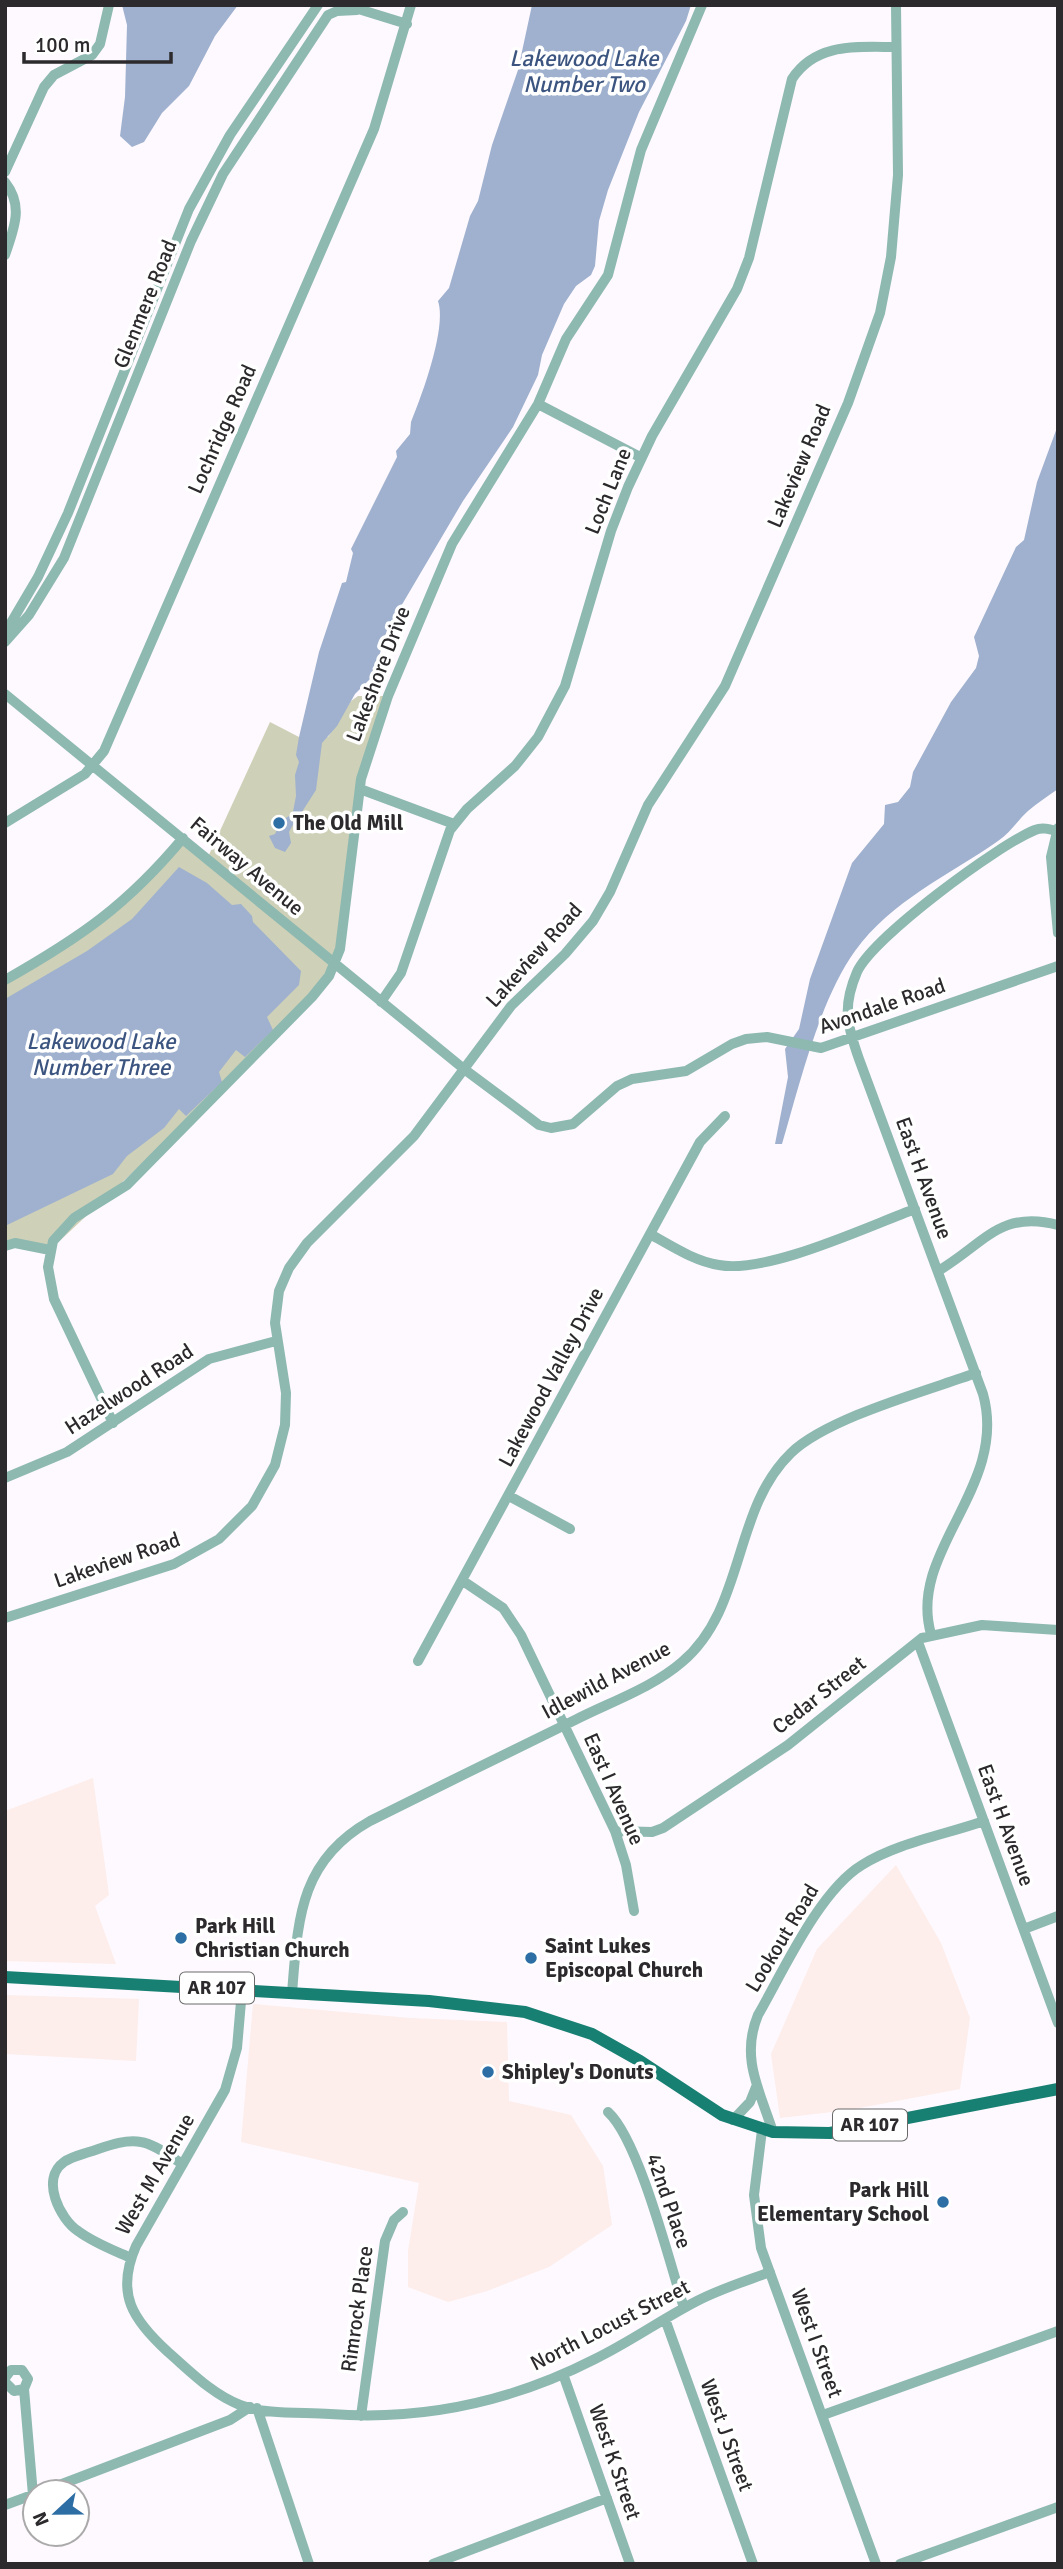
<svg xmlns="http://www.w3.org/2000/svg" width="1063" height="2569" viewBox="0 0 1063 2569" font-family="Signika,sans-serif">
	<rect width="100%" height="100%" fill="#fef9fe"/>
	<path fill="#fdedeb" d="M93,1778L109,1895L95,1906L116,1964L5,1961V1811Z
		M896,1865L941,1943L970,2018L960,2089L849,2110L780,2118L771,2054L817,1949Z
		M5,1995L139,1999L136,2061L5,2054Z
		M253,2004L410,2018L507,2022L509,2101L571,2115L603,2166L612,2225L549,2267L487,2291L448,2302L408,2287V2251L419,2183L241,2142Z"/>
	<path fill="#ced0b8" d="M358,696H388L367,758L334,967L228,1083L50,1250L5,1247V979L91,928L183,838L208,857L270,722L299,737H328L351,701Z"/>
	<path fill="#9fb1ce" d="M122,5H238L215,36L189,86L162,113L144,142L132,147L120,136L125,97L127,25Z
		M532,5H691L686,21L639,112L608,190L599,221L595,266L591,275L576,286L564,304L542,355L538,375L513,427L463,501L387,630L373,676L355,694L337,726L322,743L316,790L300,815L292,817L296,796L295,775L299,762L296,755L299,737L319,652L342,583L346,582L353,553L351,549L397,457L396,451L410,434L411,422C422,395 447,328 438,301L449,288L470,216L478,201L492,145L518,70Z
		M1058,425V789C1048,796 1037,803 1028,811C1018,820 1010,833 998,841C948,876 892,900 855,951C820,999 799,1086 782,1144H775L788,1077L785,1049L799,1029L810,979L852,863L884,824L885,805L898,802L910,787L913,772L951,702L976,668L979,656L974,637L1016,547L1024,540L1037,482Z
		M289,816L294,823L289,832L291,843L285,852L275,848L269,836L275,834L281,821Z
		M179,867L207,883L232,905L241,904L252,916L253,922L301,971L299,985L267,1017L273,1030L245,1057L236,1050L219,1072L222,1082L186,1116L179,1109L164,1128L127,1156L113,1174L5,1226V999L87,951L132,919Z"/>
	<g fill="none" stroke-linecap="round" stroke-linejoin="round">
		<path stroke="#8db9b1" stroke-width="10" d="M352,7L407,24
			M5,172L44,87L54,75L92,55L100,44L109,5
			M5,182C24,206 14,228 5,255
			M538,404L640,457
			M5,633L38,577L68,513L189,209L230,135L318,5
			M5,642L29,615L64,558L191,241L223,174L328,15L337,11L357,10
			M5,694L464,1069L539,1125L551,1128L573,1124L617,1086L632,1079L686,1071L732,1044L746,1039L767,1037L821,1048L1058,966
			M360,789L454,824
			M5,823L85,774L104,751L374,129L411,5
			M1058,828L1051,857L1058,933
			M5,980C81,937 127,905 183,838
			M381,1002L401,973L450,830L467,809L515,766L538,737L565,686L611,531L628,487L652,436L737,289L749,258L792,79C816,42 858,47 896,47
			M650,1234C672,1246 694,1261 719,1265C767,1274 866,1227 915,1209
			M5,1246L15,1243L50,1250
			M938,1271C983,1245 1000,1209 1058,1225
			M113,1423L54,1299L48,1267L53,1241L74,1218L127,1185L312,997L329,976L340,949L361,779L388,696L452,544L538,404L566,339L608,275L641,150L702,5
			M5,1478L67,1452L209,1359L276,1341
			M509,1496L570,1529
			M463,1581L503,1608L521,1635L615,1831L626,1865L634,1911
			M5,1618L174,1564L219,1539L252,1506L275,1465L285,1425L286,1393L275,1323L279,1291L289,1268L307,1243L414,1136L511,1006L565,954L593,921L610,892L648,805L725,686L848,403L880,313L891,257L898,175L896,5
			M931,1634C907,1551 1009,1487 983,1394L859,1059C847,1025 842,1007 857,972C873,937 998,845 1035,830C1042,827 1049,829 1056,831
			M918,1642L1058,2023
			M418,1661L700,1142L725,1116
			M615,1831L652,1832L663,1828L788,1745L922,1638L982,1625L1058,1630
			M1024,1929L1058,1916
			M242,1990L237,2048L225,2090L136,2246C115,2294 133,2320 168,2352C191,2372 212,2394 240,2405C266,2415 302,2412 330,2414C424,2421 511,2402 595,2359C630,2342 662,2319 697,2301C720,2289 746,2281 770,2272
			M292,1993C298,1920 299,1861 370,1821C438,1787 507,1753 575,1720C610,1702 652,1688 682,1662C746,1608 732,1510 791,1453C827,1418 926,1391 976,1373
			M608,2112C639,2140 670,2264 684,2308
			M733,2120L750,2102L756,2087
			M762,2130L754,2195L761,2248L876,2564
			M773,2132C760,2091 740,2058 758,2015C783,1972 819,1891 862,1865C897,1843 944,1835 984,1821
			M131,2258C113,2250 94,2243 78,2231C60,2219 40,2179 64,2162C71,2157 80,2155 89,2152C105,2147 123,2139 141,2142C155,2144 170,2157 183,2164
			M665,2319L753,2564
			M563,2374L630,2564
			M5,2378L11,2370H22L28,2379L24,2389L33,2495
			M5,2382L14,2391L24,2389
			M257,2408L309,2564
			M823,2415L1058,2331
			M361,2416L385,2241L394,2220L403,2212
			M41,2492L230,2420L250,2407
			M5,2505L35,2494
			M433,2564L607,2498
			M900,2564L1058,2507"/>
		<path stroke="#188073" stroke-width="12" d="M5,1977L429,2001L525,2012L592,2034L640,2061L722,2115L773,2132L830,2133L1058,2089"/>
	</g>
	<g fill="#2d6ea4" stroke="#fff" stroke-width="2.5">
		<circle cx="279" cy="823" r="7"/>
		<circle cx="181" cy="1938" r="7"/>
		<circle cx="531" cy="1958" r="7"/>
		<circle cx="488" cy="2072" r="7"/>
		<circle cx="943" cy="2202" r="7"/>
	</g>
	<g text-anchor="middle" dominant-baseline="central" stroke-width="7" stroke-linejoin="round" paint-order="stroke">
		<g fill="#fff" stroke="#6b6a6b" stroke-width="2">
			<rect x="180" y="1972.5" width="74" height="31" rx="5"/>
			<rect x="833" y="2109.5" width="74" height="31" rx="5"/>
		</g>
		<g font-size="19" font-weight="bold" fill="#2c2a2c">
			<text x="217" y="1988">AR 107</text>
			<text x="870" y="2125">AR 107</text>
		</g>
		<g font-size="21" fill="#2c2a2c" stroke="#fff">
			<text transform="translate(145 304) rotate(-68)">Glenmere Road</text>
			<text transform="translate(222 429) rotate(-66)">Lochridge Road</text>
			<text transform="translate(799 466) rotate(-67)">Lakeview Road</text>
			<text transform="translate(608 491) rotate(-68)">Loch Lane</text>
			<text transform="translate(378 674) rotate(-69)">Lakeshore Drive</text>
			<text transform="translate(247 866) rotate(40)">Fairway Avenue</text>
			<text transform="translate(534 955) rotate(-48)">Lakeview Road</text>
			<text transform="translate(882 1006) rotate(-19)">Avondale Road</text>
			<text transform="translate(924 1178) rotate(70)">East H Avenue</text>
			<text transform="translate(551 1377) rotate(-62)">Lakewood Valley Drive</text>
			<text transform="translate(129 1389) rotate(-33)">Hazelwood Road</text>
			<text transform="translate(117 1560) rotate(-19)">Lakeview Road</text>
			<text transform="translate(606 1680) rotate(-28)">Idlewild Avenue</text>
			<text transform="translate(819 1695) rotate(-38)">Cedar Street</text>
			<text transform="translate(614 1789) rotate(66)">East I Avenue</text>
			<text transform="translate(1006 1825) rotate(70)">East H Avenue</text>
			<text transform="translate(782 1938) rotate(-59)">Lookout Road</text>
			<text transform="translate(155 2174) rotate(-60)">West M Avenue</text>
			<text transform="translate(669 2201) rotate(71)">42nd Place</text>
			<text transform="translate(357 2309) rotate(-82)">Rimrock Place</text>
			<text transform="translate(610 2325) rotate(-27)">North Locust Street</text>
			<text transform="translate(817 2343) rotate(70)">West I Street</text>
			<text transform="translate(727 2435) rotate(70)">West J Street</text>
			<text transform="translate(615 2462) rotate(71)">West K Street</text>
		</g>
		<g font-size="21" font-weight="bold" fill="#2c2a2c" stroke="#fff" text-anchor="start">
			<text x="293" y="823">The Old Mill</text>
			<text x="195" y="1926">Park Hill<tspan x="195" dy="24">Christian Church</tspan></text>
			<text x="545" y="1946">Saint Lukes<tspan x="545" dy="24">Episcopal Church</tspan></text>
			<text x="502" y="2072">Shipley's Donuts</text>
			<text x="929" y="2190" text-anchor="end">Park Hill<tspan x="929" dy="24">Elementary School</tspan></text>
		</g>
		<g font-size="23" font-style="italic" fill="#3c5580" stroke="#fff">
			<text x="584" y="58">Lakewood Lake<tspan x="584" dy="26">Number Two</tspan></text>
			<text x="101" y="1041">Lakewood Lake<tspan x="101" dy="26">Number Three</tspan></text>
		</g>
	</g>
	<rect width="1063" height="2569" fill="none" stroke="#2c2a2c" stroke-width="14"/>
	<g transform="translate(56 2513) rotate(248)"><circle r="33" fill="#ffffff" stroke="#abaaab" stroke-width="2"/>
	<path d="M0-5L12 26L0 18L-12 26Z" fill="#2d6ea4"/>
	<text y="-10" font-size="19" font-weight="bold" text-anchor="middle" fill="#2c2a2c">N</text>
	</g>
	<path d="M24 52v10h147v-10" fill="none" stroke="#2c2a2c" stroke-width="3.5"/>
	<text x="35" y="52" font-size="21" fill="#2c2a2c" stroke="#ffffff" stroke-width="5" paint-order="stroke">100 m</text>
</svg>
